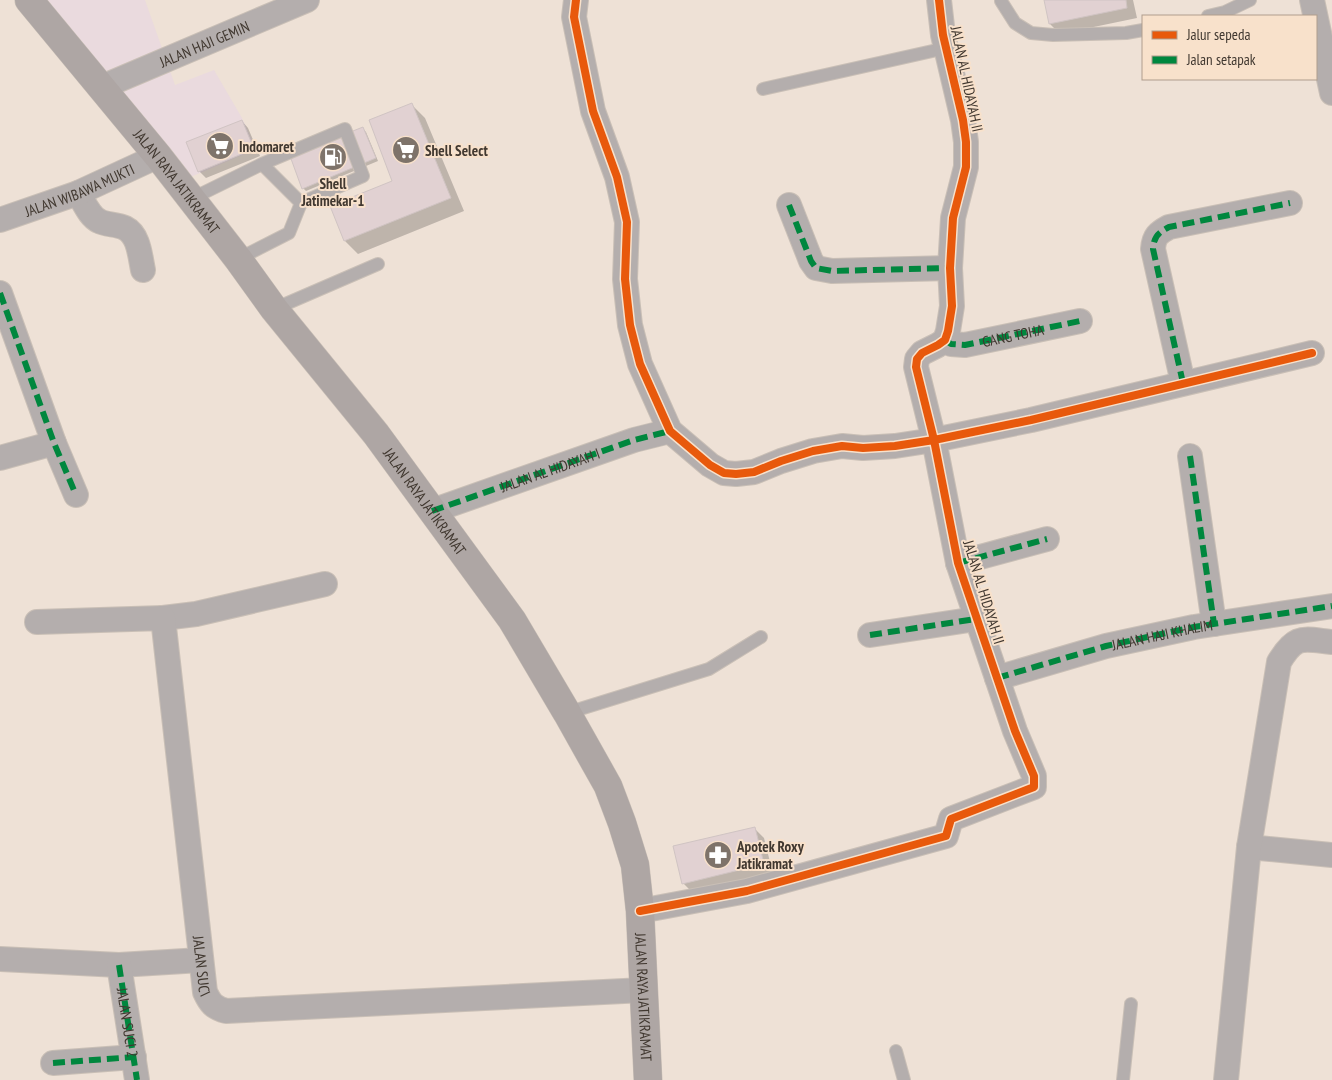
<svg xmlns="http://www.w3.org/2000/svg" width="1332" height="1080" viewBox="0 0 1332 1080" font-family="'PT Sans Narrow',sans-serif">
	<rect width="100%" height="100%" fill="#eee1d6"/>
	<path fill="#eadade" d="M27,0H145L175,85L214,70L242,118L256,149L179,182Z"/>
	<path fill="#0003" d="M1045,0H1133L1137,18L1060,34L1050,24Z
		M412,105L425,118L464,211L358,254L345,241L393,182Z
		M242,121L248,128L260,156L206,178L199,171Z
		M363,129L366,132L378,161L306,191L303,188Z
		M754,828L764,838L773,874L693,893L683,883Z"/>
	<path fill="#e1d1d2" stroke="#d0c4c3" d="M1044,0H1126L1127,8L1049,24Z
		M412,103L451,198L344,241L330,206L392,181L369,120Z
		M242,120L254,149L198,172L186,142Z
		M363,127L376,158L302,189L290,156Z
		M755,827L764,864L682,884L673,846Z"/>
	<g fill="none" stroke-linecap="round" stroke-linejoin="round">
		<g stroke="#c9bfb6" stroke-width="14">
			<path id="service" d="M1001,1L1015,23L1031,33L1053,35L1126,33L1143,30
				M1208,16L1225,12L1250,0
				M763,89L946,48
				M262,164L301,203
				M191,199L262,164L345,129L363,176L301,203L289,233L238,259
				M274,309L378,264
				M567,713L709,669L761,637
				M896,1051L904,1080
				M1123,1080L1131,1004"/>
		</g>
		<g stroke="#c9bfb6" stroke-width="26">
			<g id="minor">
				<path d="M576,0L574,17L593,111L617,177L627,222L625,279L630,325L640,364L670,431L710,465L724,473L736,474L754,472L781,461L813,451L842,446L863,448L895,446L934,440L1031,420L1312,353"/>
				<path d="M1312,0L1332,93"/>
				<path id="s1" d="M102,87L307,0"/>
				<path d="M78,193C84,202 89,216 99,221C106,225 117,224 125,228C139,235 140,256 143,270"/>
				<path d="M789,205L811,261L816,268L832,271L950,268"/>
				<path id="s2" d="M0,220L78,193L158,156"/>
				<path d="M0,293L54,443L76,495"/>
				<path id="s3" d="M945,340L951,344L965,345L1080,321"/>
				<path d="M1183,383L1153,249C1154,236 1158,233 1169,227L1290,203"/>
				<path d="M1190,456L1214,624"/>
				<path d="M0,458L54,443"/>
				<path d="M432,511L634,440L670,431"/>
				<path d="M958,563L1047,539"/>
				<path d="M163,618L196,614L325,584"/>
				<path id="s4" d="M37,622L163,618L205,992C210,1003 214,1008 226,1011L644,990"/>
				<path d="M870,635L976,619"/>
				<path d="M997,678L1106,646L1194,627L1332,606"/>
				<path d="M1249,847L1332,855"/>
				<path d="M640,911L747,891L946,836L951,819L1034,787V776L1015,731L958,563L934,440L916,367L917,359L922,353L938,345L945,340L948,331L952,306L950,268L953,218L966,167V142L963,120L943,35L939,0"/>
				<path d="M0,959L119,965L201,960"/>
				<path d="M119,965L137,1080"/>
				<path d="M53,1063L134,1057"/>
				<path d="M1226,1080L1249,847L1279,662C1296,634 1302,639 1332,642"/>
			</g>
		</g>
		<g stroke="#c9bfb6" stroke-width="29">
			<g id="primary">
				<path id="s5" d="M29,0L158,156L238,259L274,309L376,434L512,620L567,713L608,786L622,823L635,865L640,911L648,1080"/>
			</g>
		</g>
		<use href="#service" stroke="#b4aead" stroke-width="12"/>
		<use href="#minor" stroke="#b4aead" stroke-width="24"/>
		<use href="#primary" stroke="#aea6a4" stroke-width="28"/>
		<g stroke="#00873e" stroke-width="6" stroke-dasharray="12 6" stroke-linecap="butt">
			<path d="M789,205L811,261L816,268L832,271L950,268"/>
			<path d="M0,293L54,443L76,495"/>
			<path d="M945,340L951,344L965,345L1080,321"/>
			<path d="M1183,383L1153,249C1154,236 1158,233 1169,227L1290,203"/>
			<path d="M1190,456L1214,624"/>
			<path id="s6" d="M432,511L634,440L670,431"/>
			<path d="M958,563L1047,539"/>
			<path d="M870,635L976,619"/>
			<path id="s7" d="M997,678L1106,646L1194,627L1332,606"/>
			<path id="s8" d="M119,965L137,1080"/>
			<path d="M53,1063L134,1057"/>
		</g>
		<g stroke="#f8e1cb" stroke-width="11">
			<path id="cycleway" d="M576,0L574,17L593,111L617,177L627,222L625,279L630,325L640,364L670,431L710,465L724,473L736,474L754,472L781,461L813,451L842,446L863,448L895,446L934,440L1031,420L1312,353
				M640,911L747,891L946,836L951,819L1034,787V776L1015,731L958,563L934,440L916,367L917,359L922,353L938,345L945,340L948,331L952,306L950,268L953,218L966,167V142L963,120L943,35L939,0"/>
		</g>
		<use href="#cycleway" stroke="#e8590c" stroke-width="8"/>
	</g>
	<defs>
		<g id="supermarket-disc" transform="scale(1.4375)"><circle r="9.5" fill="#7e736a" stroke="#f8e1cb"/><path d="M-6-5.5h2.5l.6 2H6L4.5 2H-2.5L-4.4-4H-6ZM-1.5 3.2a1.3 1.3 0 1 0 .1 0ZM3 3.2a1.3 1.3 0 1 0 .1 0Z" fill="#fff"/></g>
		<g id="fuel-disc" transform="scale(1.4375)"><circle r="9.5" fill="#7e736a" stroke="#f8e1cb"/><path d="M-5.5-6h7V0h2V4h1.3V-2.5L3-4.5l.8-.8L6-3V5H2.5V1h-1V6h-7ZM-4.2-4.7v3.2H.2V-4.7Z" fill="#fff"/></g>
		<g id="pharmacy-disc" transform="scale(1.4375)"><circle r="9.5" fill="#7e736a" stroke="#f8e1cb"/><path d="M-2-6h4v4h4v4h-4v4h-4v-4h-4v-4h4Z" fill="#fff"/></g>
	</defs>
	<g fill-rule="evenodd">
		<use href="#supermarket-disc" x="220" y="146"/>
		<use href="#supermarket-disc" x="406" y="150"/>
		<use href="#fuel-disc" x="333" y="157"/>
		<use href="#pharmacy-disc" x="718" y="855"/>
	</g>
	<g text-anchor="middle" dominant-baseline="central" stroke-width="4" stroke-linejoin="round" paint-order="stroke">
		<g font-size="15" fill="#413830" stroke="#f8e1cb">
			<text stroke="none"><textPath href="#s1" startOffset="111">JALAN HAJI GEMIN</textPath></text>
			<text transform="translate(967 79) rotate(78)">JALAN AL HIDAYAH II</text>
			<text stroke="none"><textPath href="#s5" startOffset="234">JALAN RAYA JATIKRAMAT</textPath></text>
			<text stroke="none"><textPath href="#s2" startOffset="85">JALAN WIBAWA MUKTI</textPath></text>
			<text stroke="none"><textPath href="#s3" startOffset="70">GANG TOHA</textPath></text>
			<text stroke="none"><textPath href="#s6" startOffset="125">JALAN AL HIDAYAH I</textPath></text>
			<text stroke="none"><textPath href="#s5" startOffset="639">JALAN RAYA JATIKRAMAT</textPath></text>
			<text transform="translate(984 592) rotate(73)">JALAN AL HIDAYAH II</text>
			<text stroke="none"><textPath href="#s7" startOffset="171">JALAN HAJI KHALIM</textPath></text>
			<text stroke="none"><textPath href="#s4" startOffset="476">JALAN SUCI</textPath></text>
			<text stroke="none"><textPath href="#s5" startOffset="1194">JALAN RAYA JATIKRAMAT</textPath></text>
			<text stroke="none"><textPath href="#s8" startOffset="58">JALAN SUCI 2</textPath></text>
		</g>
		<g font-size="15" font-weight="bold" fill="#413830" stroke="#f8e1cb" text-anchor="start">
			<text x="239" y="146">Indomaret</text>
			<text x="425" y="150">Shell Select</text>
			<text x="333" y="183" text-anchor="middle">Shell<tspan x="333" dy="17">Jatimekar-1</tspan></text>
			<text x="737" y="846">Apotek Roxy<tspan x="737" dy="17">Jatikramat</tspan></text>
		</g>
	</g>
	<rect x="1142" y="15" width="175" height="65" fill="#f8e1cb" stroke="#af9d8d"/>
	<rect x="1152" y="31" width="25" height="8" fill="#e8590c" stroke="#af9d8d"/>
	<text x="1187" y="40" font-size="15" fill="#413830">Jalur sepeda</text>
	<rect x="1152" y="56" width="25" height="8" fill="#00873e" stroke="#af9d8d"/>
	<text x="1187" y="65" font-size="15" fill="#413830">Jalan setapak</text>
</svg>
